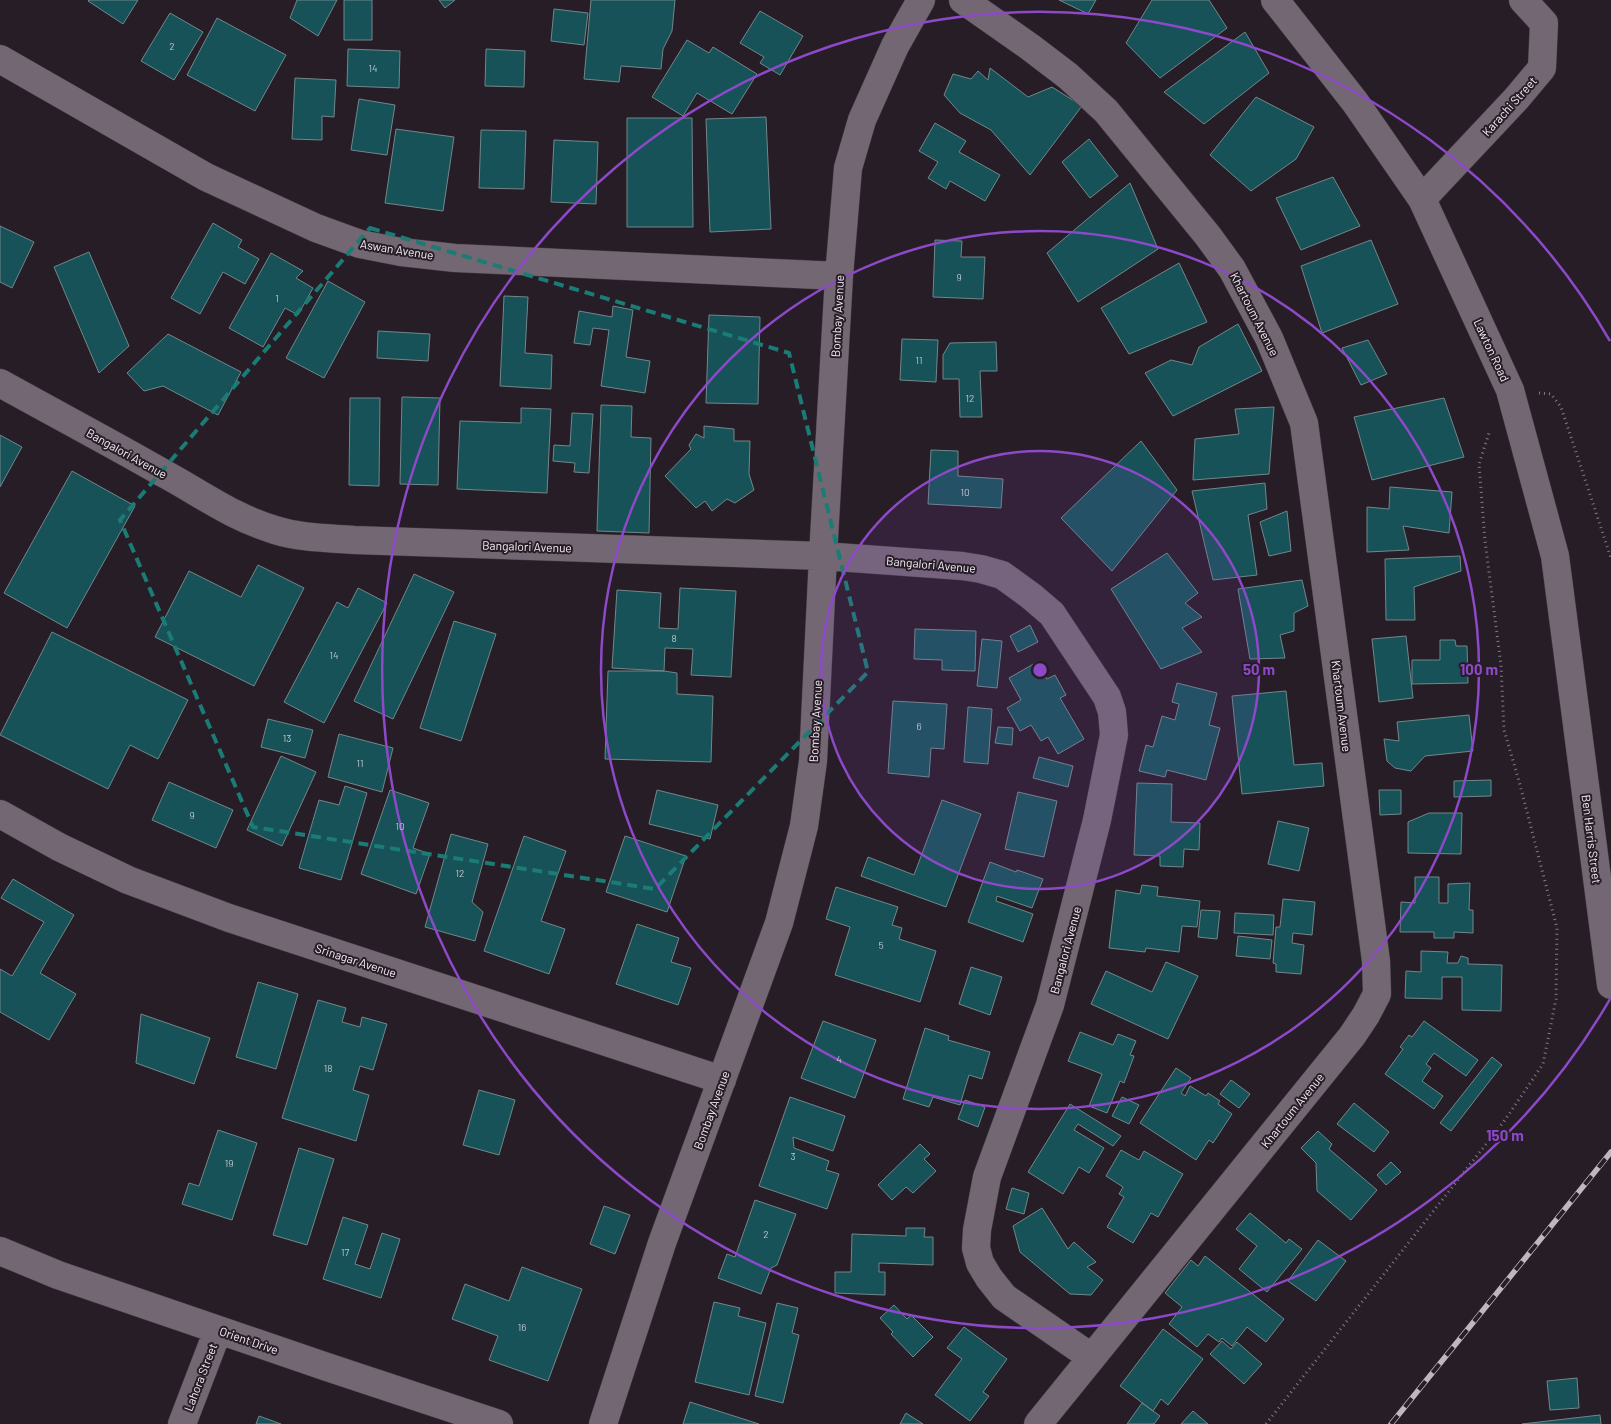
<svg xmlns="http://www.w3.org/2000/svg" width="1611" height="1424" viewBox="0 0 1611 1424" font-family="Barlow,sans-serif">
	<rect width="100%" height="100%" fill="#271d27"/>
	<path fill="#165258" stroke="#728789" d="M89,0H138L123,24L88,1Z
		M297,0H337L318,36L290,18Z
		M344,0H372V40H344Z
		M439,0H455L445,8Z
		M591,0H675L672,31L663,49L661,69L621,66L619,82L584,79Z
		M1059,0H1096L1088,14Z
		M1152,0H1209L1227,28L1160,78L1126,43Z
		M554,9L588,13L584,45L551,41Z
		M760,11L803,36L780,75L760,63L764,57L740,43Z
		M170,13L203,32L174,80L141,61Z
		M217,18L286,55L255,111L187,75Z
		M1245,32L1269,73L1204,124L1164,92Z
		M687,40L709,53L713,47L757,74L732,114L697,93L683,116L652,97Z
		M348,49L400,51L399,88L347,86Z
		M486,49L525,51L524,87L485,86Z
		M990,68L1028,97L1052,87L1082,106L1030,175L991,130L960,113L944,95L953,74L971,79L978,71L988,80Z
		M295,78L336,80L334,117L322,116V140L292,139Z
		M1256,97L1314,127L1296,159L1251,191L1210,155Z
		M359,99L395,105L387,155L351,150Z
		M766,117L771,229L710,232L706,119Z
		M627,118H692L693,227H627Z
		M935,123L966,141L959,152L1000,175L985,201L950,181L946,189L928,178L938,162L919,151Z
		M396,129L454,137L443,211L385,203Z
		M481,130L526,131L524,189L479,188Z
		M1089,139L1118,176L1090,198L1062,162Z
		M554,140L598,142L596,204L551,202Z
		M1333,177L1360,226L1301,250L1276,198Z
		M1130,183L1158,249L1078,302L1047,253Z
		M213,223L242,240L238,247L259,259L245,284L223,272L200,314L171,298Z
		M0,226L34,242L12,288L0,282Z
		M935,240L962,241L961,257H985L983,299L933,297Z
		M1371,240L1398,304L1322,333L1301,266Z
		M89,252L129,346L99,373L54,267Z
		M271,253L303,271L296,278L313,288L298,315L285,308L263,347L229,328Z
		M1179,263L1207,322L1129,354L1101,308Z
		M328,281L365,302L324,378L286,358Z
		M504,296L528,297L525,353L552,355L551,389L500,386Z
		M613,306L633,310L626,357L650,361L645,393L601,386L609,330L593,328L590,345L574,343L579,311L612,317Z
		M709,315L760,317L758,404L706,403Z
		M1238,324L1262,371L1173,416L1145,373L1171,360L1192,365L1199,347Z
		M378,331L430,334L428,361L377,358Z
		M168,334L241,372L218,415L163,386L144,391L127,373Z
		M902,339L938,340L936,382L900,380Z
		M1368,340L1387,374L1361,385L1342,348Z
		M996,342L997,371H980L982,417H960L959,379H943V355L950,343Z
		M402,397L440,398L438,485L400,484Z
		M350,398H380L379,486L349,485Z
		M1444,398L1464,457L1372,480L1354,417Z
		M601,405L632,406L631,437L651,438L649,533L597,531Z
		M1274,407L1269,474L1193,480L1195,439L1239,434L1235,409Z
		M521,408L551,409L547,493L457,489L460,421L521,423Z
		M572,413L593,414L589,473L574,472L575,463L553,461L554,445L570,446Z
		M704,426L734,429V441H750L749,474L754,490L735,503L727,499L712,511L705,501L696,508L665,476L691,449L689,445L696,434L704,438Z
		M0,435L22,447L0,487Z
		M1141,441L1177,490L1112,571L1061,518Z
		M931,450L958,451V476L1003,479L1001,508L928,504Z
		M72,471L135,506L67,628L4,593Z
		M1265,483L1267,509L1248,515L1257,575L1213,580L1192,491Z
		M1390,487L1452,492L1449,533L1403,526L1409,550L1367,552V507L1389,509Z
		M1287,511L1291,551L1269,556L1260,522Z
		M1167,553L1198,593L1185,603L1202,617L1182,628L1202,652L1161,669L1111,589Z
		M1460,556L1461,571L1414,587L1415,620H1386L1385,559Z
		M258,565L304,588L254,686L155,637L189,571L241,597Z
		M414,574L454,592L393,719L354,701Z
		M1302,580L1308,606L1294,613V631L1280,635L1285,658L1250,659L1238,589Z
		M358,588L387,603L324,723L284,702L337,602L348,608Z
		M680,588L736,591L731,677L691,675L693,649L665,648L664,671L612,668L617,590L661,593L659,628L678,629Z
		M454,621L496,634L461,741L420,728Z
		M1030,625L1038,642L1018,652L1010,636Z
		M915,629L976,631L975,671L942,670V660L914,659Z
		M52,632L188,700L158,759L130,745L108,789L0,735Z
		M1406,636L1413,698L1379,702L1372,639Z
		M982,639L1002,641L997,688L977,686Z
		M1440,640H1455L1456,646H1467L1468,683L1412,684V660H1440Z
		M1037,662L1047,679L1055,675L1066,695L1060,698L1084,739L1058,754L1048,737L1041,741L1031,725L1020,731L1007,708L1021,700L1009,678Z
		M608,671H664L677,673V694L713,696L711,762L605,759Z
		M1177,683L1217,693L1209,725L1220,728L1206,780L1167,770L1165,777L1139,771L1146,745L1153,747L1162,716L1175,720L1179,704L1172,702Z
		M1286,691L1294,765L1322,763L1324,786L1242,794L1232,696Z
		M893,701L947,704L944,749L931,748L929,777L888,773Z
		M968,707L992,709L988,764L964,762Z
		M1469,715L1473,751L1425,756L1411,771L1395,768L1387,761L1384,739L1399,741L1397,722Z
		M268,719L313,730L305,758L261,747Z
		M998,727L1013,728L1012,745L995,743Z
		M339,734L393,748L382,792L328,777Z
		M281,756L316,772L282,846L247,830Z
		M1039,757L1073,766L1068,787L1033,778Z
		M1491,780V796L1454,797V781Z
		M169,782L233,810L216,848L152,820Z
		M1137,783L1172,784L1171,822L1200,823L1199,850L1184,849L1183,867L1160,866V856L1134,855Z
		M345,786L367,793L341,880L299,868L319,800L339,805Z
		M390,790L429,803L413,848L430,854L416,894L361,874Z
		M657,790L718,805L710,839L649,824Z
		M1379,790H1401V814L1380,815Z
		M1018,792L1057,801L1044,857L1005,849Z
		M942,800L981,814L946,907L861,876L868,857L914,875Z
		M1429,813H1462L1461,854L1408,853V822Z
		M1278,821L1309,828L1299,871L1268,864Z
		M451,834L488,844L472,902L483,912L475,941L425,927Z
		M524,836L566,851L541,921L565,929L549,974L484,951Z
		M625,836L686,856L667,912L606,892Z
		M990,862L1016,872L1017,870L1043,879L1032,908L997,896L996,901L1033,914L1023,942L968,922Z
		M1415,877H1439V903H1448V884L1470,883L1469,910H1473V933L1454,932V938H1434V932H1400L1401,902L1415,903Z
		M13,879L74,915L40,973L76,994L49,1040L0,1012V969L12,976L44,922L1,898Z
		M1142,885L1158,887L1157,896L1200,901L1197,927L1182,926L1179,952L1146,948L1145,952L1109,948L1116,890L1140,894Z
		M836,887L898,907L892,925L902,928L899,939L936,951L920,1002L835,975L850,927L826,919Z
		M1283,899L1315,902L1312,935L1293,933L1292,943L1304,945L1301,974L1276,972V964L1273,963L1276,927H1280Z
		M1201,910L1220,911L1217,939L1198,937Z
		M1235,913L1274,915L1273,935L1234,933Z
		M637,924L679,938L671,962L691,968L678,1005L616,984Z
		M1238,936L1272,940L1270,959L1236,956Z
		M1421,951L1448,952L1447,963H1458L1461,956L1468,958V964L1502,965L1501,1011L1462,1010V977H1442V999L1405,998L1406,971L1421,972Z
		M1166,962L1198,976L1168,1039L1091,1004L1106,971L1152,992Z
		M971,967L1002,977L990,1015L959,1004Z
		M258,982L298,994L276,1069L236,1057Z
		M318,1000L346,1008L342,1022L360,1027L362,1017L387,1024L373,1070L360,1066L353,1090L369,1095L356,1141L282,1118Z
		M141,1014L210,1038L194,1084L136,1063Z
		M823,1021L876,1040L855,1098L801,1078Z
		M1424,1021L1478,1060L1466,1076L1434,1053L1426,1064L1431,1068L1422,1081L1443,1096L1434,1109L1385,1074L1403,1049L1400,1047L1409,1035L1412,1037Z
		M925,1028L949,1036L948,1040L990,1052L982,1079L969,1075L960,1105L933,1097L929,1107L903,1099Z
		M1080,1032L1113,1045L1118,1034L1136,1041L1130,1055L1134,1056L1124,1083L1120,1081L1107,1113L1089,1106L1102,1074L1068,1061Z
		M1492,1057L1502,1065L1451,1131L1440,1123Z
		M1176,1068L1191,1078L1181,1093L1185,1096L1190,1086L1206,1096L1208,1093L1220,1101L1218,1104L1232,1114L1213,1143L1209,1140L1196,1160L1140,1123Z
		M1231,1080L1250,1094L1239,1108L1220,1094Z
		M479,1090L515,1100L499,1155L463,1145Z
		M790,1097L845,1116L833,1151L793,1137L794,1148L829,1161L826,1170L839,1174L827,1209L759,1186Z
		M1122,1097L1139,1105L1129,1124L1112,1116Z
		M965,1100L985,1107L978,1127L958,1119Z
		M1354,1103L1389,1132L1374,1152L1337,1124Z
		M1070,1104L1121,1136L1113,1146L1078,1124L1074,1130L1104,1148L1089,1173L1079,1167L1063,1194L1028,1172Z
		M218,1130L257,1143L232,1220L182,1204L189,1183L199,1186Z
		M1318,1131L1332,1144L1329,1149L1377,1190L1351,1220L1317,1191L1316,1163L1301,1148Z
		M920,1144L930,1154L924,1159L936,1171L913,1193L906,1187L892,1200L878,1185Z
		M299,1148L334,1159L307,1245L273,1235Z
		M1121,1150L1139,1160L1144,1151L1183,1174L1158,1217L1151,1213L1133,1243L1107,1227L1124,1197L1119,1194L1123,1187L1106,1176Z
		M1391,1162L1401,1172L1386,1185L1377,1175Z
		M1012,1188L1029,1193L1024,1214L1006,1209Z
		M755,1200L796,1214L777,1265L771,1268L761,1294L718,1278L727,1254L735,1257Z
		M604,1206L630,1215L615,1254L590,1244Z
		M1042,1208L1068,1249L1074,1242L1096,1262L1087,1267L1103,1280L1091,1295L1070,1294L1020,1252L1013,1226Z
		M1250,1213L1286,1243L1289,1239L1302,1249L1267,1292L1239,1269L1257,1246L1236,1229Z
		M343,1217L368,1225L355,1264L370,1269L382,1233L400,1239L381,1298L323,1279Z
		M906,1228H925L924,1237H933V1265L879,1263V1272H885V1295L835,1293V1272H851L852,1234L906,1236Z
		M1318,1240L1346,1261L1316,1301L1288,1281Z
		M1205,1256L1284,1319L1266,1342L1247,1327L1232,1346L1222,1338L1219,1342L1208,1334L1197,1347L1169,1324L1182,1307L1165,1293L1191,1260L1198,1266Z
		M522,1267L582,1289L548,1381L489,1360L498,1336L452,1319L465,1284L509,1301Z
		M714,1302L740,1308L738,1316L766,1323L749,1395L695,1382Z
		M777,1303L798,1308L792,1333L799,1335L783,1403L755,1396Z
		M894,1305L907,1319L911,1315L933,1337L913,1357L891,1334L893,1332L880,1318Z
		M964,1327L1007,1359L983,1392L989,1396L970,1421L935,1395L962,1359L947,1348Z
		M1163,1329L1203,1359L1168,1405L1161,1399L1153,1411L1120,1386Z
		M1222,1341L1231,1349L1237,1342L1262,1364L1244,1384L1210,1354Z
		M1577,1378L1579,1408L1550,1410L1547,1381Z
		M690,1402L759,1424H683Z
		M1142,1403L1160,1416L1154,1424H1127Z
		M1193,1411L1208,1424H1181Z
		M906,1413L923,1424H900Z
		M1600,1415L1601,1424H1522Z
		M259,1416L281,1424H256Z"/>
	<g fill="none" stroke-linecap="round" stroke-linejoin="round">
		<g stroke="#423a42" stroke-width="29">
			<path id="minor" d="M963,0L1030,47L1068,76L1106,111L1208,236L1232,269L1269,338L1304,423L1376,961L1377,994L1366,1015L1352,1036L1038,1424
				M1275,0L1355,102L1422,199L1510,390L1555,556L1611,985
				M0,59L206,177L316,228L360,244L401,252L455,258L839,276
				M1422,199L1516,99L1542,68L1544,23L1523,0
				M0,383C54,413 109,442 163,473C202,494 232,517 275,530C300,538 327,538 354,540L823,556L962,566L981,569L1002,575L1031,596L1052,614L1107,697L1112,712L1114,735L1097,820L1050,1005L987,1177L977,1230L976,1248L980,1263L989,1278L1004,1297L1091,1357
				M0,814L59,847L128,880L229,918L722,1080
				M0,1251L58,1275L327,1367L499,1424
				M182,1424L218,1330
				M603,1424L662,1243L779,923L804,826L813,761L823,556L839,276L848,168L862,120L895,46L921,0"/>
		</g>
		<path stroke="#847b84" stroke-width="3" stroke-dasharray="1 4" stroke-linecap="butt" d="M1539,393L1551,394L1561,407L1611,558
			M1266,1424L1505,1120L1543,1064L1556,999L1557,928L1519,781L1504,730L1501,665L1485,541L1479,464L1490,430"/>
		<use href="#minor" stroke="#736773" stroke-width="28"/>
		<g stroke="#bfb7be" stroke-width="5.5">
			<path id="rail" d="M1391,1424L1611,1152"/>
		</g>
		<use href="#rail" stroke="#271d27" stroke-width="4" stroke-dasharray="11" stroke-linecap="butt"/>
	</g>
	<path fill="none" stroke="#1a7c75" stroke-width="4" stroke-dasharray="10 6" stroke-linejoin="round" d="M370,228L789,353L868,672L655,889L253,827L120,520Z"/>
	<circle cx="1040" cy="670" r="219" fill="#8d49c7" fill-opacity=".12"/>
	<g fill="none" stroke="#8d49c7" stroke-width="2.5">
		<circle cx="1040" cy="670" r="219"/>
		<circle cx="1040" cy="670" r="439"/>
		<path d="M1610 999A658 658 0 1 1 1610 341"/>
	</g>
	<g text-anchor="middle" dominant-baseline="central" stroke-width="4" stroke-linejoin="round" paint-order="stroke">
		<g font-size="10" fill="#bdc6cd">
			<text x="172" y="46">2</text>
			<text x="373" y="68">14</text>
			<text x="959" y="277">9</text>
			<text x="277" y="298">1</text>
			<text x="919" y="360">11</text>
			<text x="970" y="398">12</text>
			<text x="965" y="492">10</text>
			<text x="674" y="638">8</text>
			<text x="334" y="655">14</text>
			<text x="919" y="726">6</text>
			<text x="287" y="738">13</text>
			<text x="360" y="763">11</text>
			<text x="192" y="815">9</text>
			<text x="400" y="826">10</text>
			<text x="460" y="873">12</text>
			<text x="881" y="945">5</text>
			<text x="839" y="1059">4</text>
			<text x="328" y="1068">18</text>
			<text x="793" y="1156">3</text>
			<text x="229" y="1163">19</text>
			<text x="766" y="1234">2</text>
			<text x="345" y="1252">17</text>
			<text x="522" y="1327">16</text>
		</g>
		<g font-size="12" fill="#f5edf4" stroke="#271d27">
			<text transform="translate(1509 106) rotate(-48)">Karachi Street</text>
			<text transform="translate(397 249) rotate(9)">Aswan Avenue</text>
			<text transform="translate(1255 314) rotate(63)">Khartoum Avenue</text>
			<text transform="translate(837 316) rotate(-87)">Bombay Avenue</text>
			<text transform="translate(1492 350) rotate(65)">Lawton Road</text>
			<text transform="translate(127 453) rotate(29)">Bangalori Avenue</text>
			<text transform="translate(527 546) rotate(2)">Bangalori Avenue</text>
			<text transform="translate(931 564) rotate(5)">Bangalori Avenue</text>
			<text transform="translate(1342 706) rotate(83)">Khartoum Avenue</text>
			<text transform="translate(815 721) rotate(-87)">Bombay Avenue</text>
			<text transform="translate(1592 839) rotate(83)">Ben Harris Street</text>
			<text transform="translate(1065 950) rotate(-75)">Bangalori Avenue</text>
			<text transform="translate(356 960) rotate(18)">Srinagar Avenue</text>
			<text transform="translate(711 1110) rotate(-70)">Bombay Avenue</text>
			<text transform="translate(1292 1110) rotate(-51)">Khartoum Avenue</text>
			<text transform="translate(249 1340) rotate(19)">Orient Drive</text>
			<text transform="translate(200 1377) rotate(-69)">Lahora Street</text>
		</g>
	</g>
	<circle cx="1040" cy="670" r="8" fill="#8d49c7" stroke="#271d27" stroke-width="2.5"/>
	<g font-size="15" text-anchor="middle" font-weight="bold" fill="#8d49c7" stroke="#271d27" stroke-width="4" stroke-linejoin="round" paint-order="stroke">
		<text x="1259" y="675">50 m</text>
		<text x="1479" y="675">100 m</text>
		<text x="1505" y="1141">150 m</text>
	</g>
</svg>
